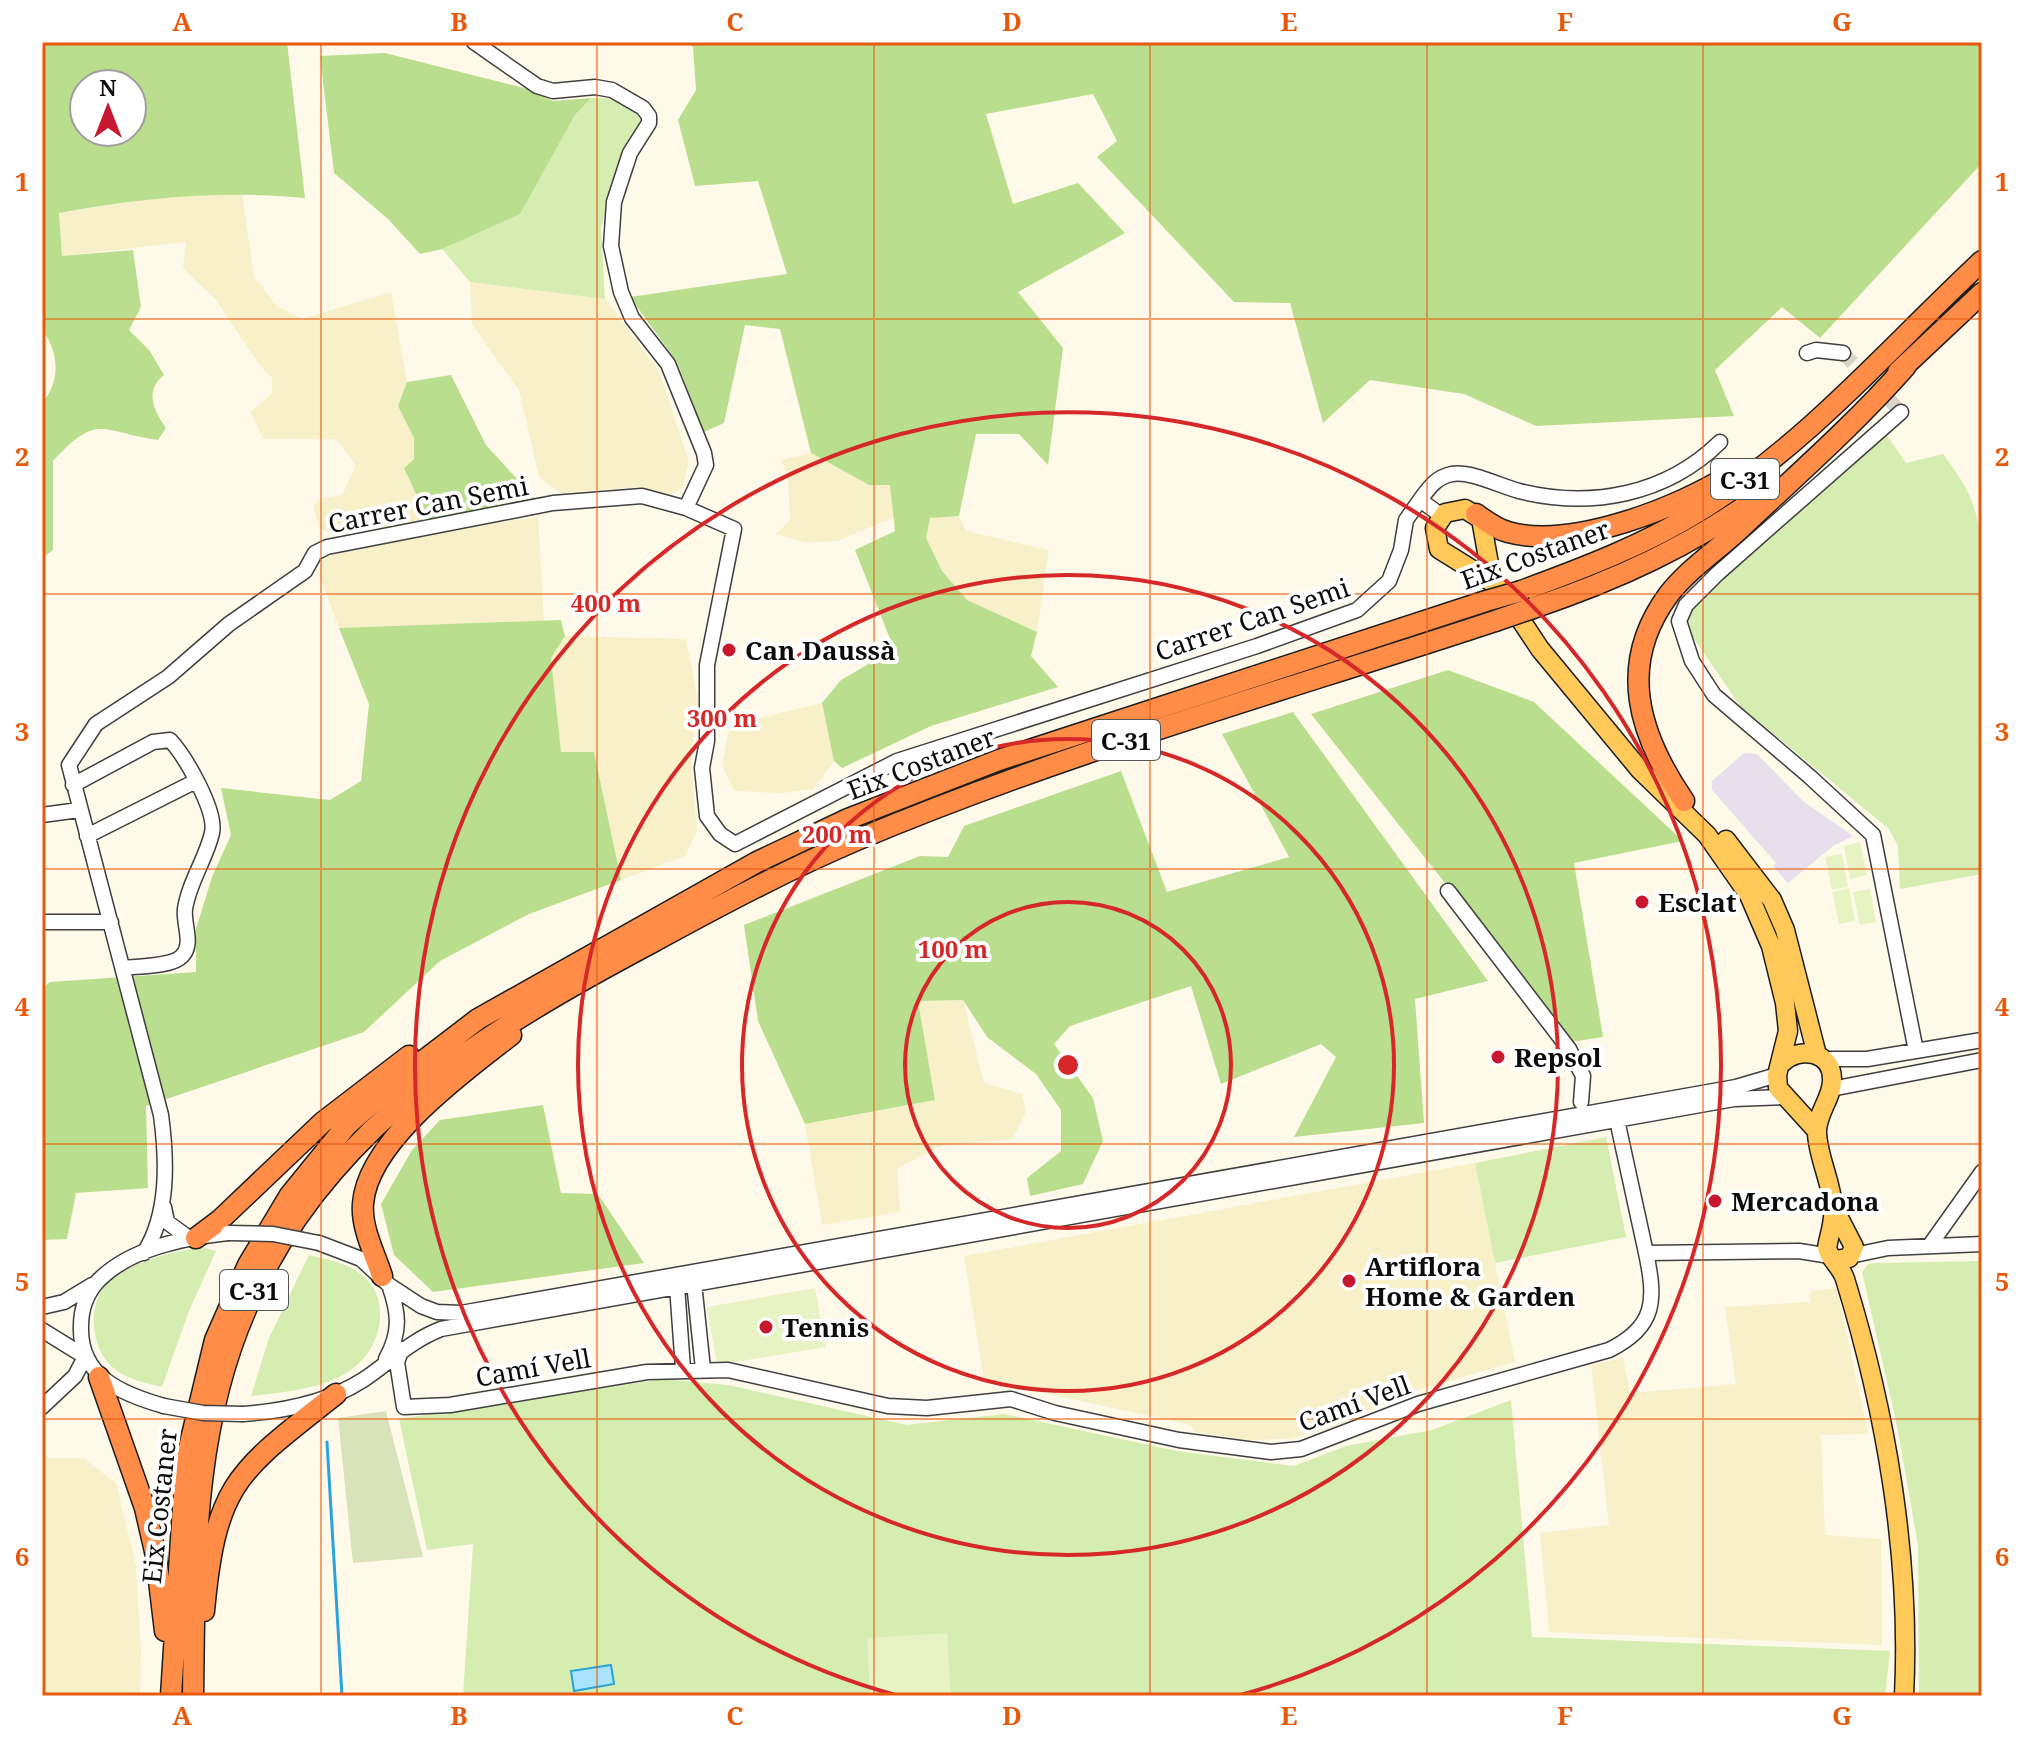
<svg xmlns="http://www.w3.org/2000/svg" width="2024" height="1738" viewBox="0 0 2024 1738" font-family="'Noto Serif',serif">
	<rect width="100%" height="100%" fill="#fff9ea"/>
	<path fill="#e9dfec" d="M1744,753L1757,754L1803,801L1853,836L1833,846L1788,883L1773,866L1776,863L1712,790V781Z"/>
	<path fill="#f8f0c8" d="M242,192L254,277L277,306L302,319L391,292L407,382L398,406L414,438V459L404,468L428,520L339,535L320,529L313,506L319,499L342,495L356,465L336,439H263L251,412L272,393V378L259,365L216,300L183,268L186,242L62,256L59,213L148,199Z
		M470,282L605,299L659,371L689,462L682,489L670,494L637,487L561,493L539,477L519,390L472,325Z
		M811,453L869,485H890L895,517L837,541L805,543L776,534L790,520L788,477L781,460Z
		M959,516L966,531L1049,550L1037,632L967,600L942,571L926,538L929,518Z
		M538,517L544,621L339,628L318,571L323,557L434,531Z
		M565,636L686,639L698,699L691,759L697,831L685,856L621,880L594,753L561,752L551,658Z
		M822,703L834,761L813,789L783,793L734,791L722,765L730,725Z
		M963,1000L984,1083L1022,1094L1026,1113L1012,1139L940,1146L897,1169L900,1212L822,1225L805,1124L935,1100L918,1001Z
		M1475,1163L1515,1362L1408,1393L1334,1427L1289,1439L1247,1440L1195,1432L1191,1425L984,1380L964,1256Z
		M1837,1288L1868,1434L1821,1435L1825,1535L1881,1539L1882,1645L1549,1632L1540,1533L1609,1525L1591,1365L1623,1358L1630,1393L1736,1384L1725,1307L1810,1302L1811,1291Z
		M42,1458H83L116,1483L136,1566L141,1651L140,1696H42Z"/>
	<path fill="#d5edb1" d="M591,98H614L636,109L641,122L622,152L601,228L605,299L470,282L442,249L520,213L575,115Z
		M1884,431L1906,463L1943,454C1972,493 1977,505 1982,554V874L1900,889L1898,846L1889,829L1741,707L1688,630L1686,614L1695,594Z
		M1606,1137L1626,1237L1495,1263L1475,1163Z
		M201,1247L216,1251L189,1311L162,1387C146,1383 129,1380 116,1370C92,1353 86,1308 105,1286C127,1261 170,1253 201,1247Z
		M309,1255C327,1259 346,1263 361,1274C391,1297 383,1343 357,1365C330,1389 285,1392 251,1396L269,1338Z
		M1982,1261V1696H1919L1918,1545L1897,1426L1862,1272L1868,1264L1876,1263Z
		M662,1379L728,1385L907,1425L1004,1414L1177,1451L1294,1466L1346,1446L1432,1430L1511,1400L1532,1637L1890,1651L1885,1696H463L473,1544L427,1550L399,1419Z"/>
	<path fill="#b9df8e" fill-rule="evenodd" d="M42,42H287L305,198C221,190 142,198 59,213L62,256L133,250L141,307L129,330L150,351L164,375C144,391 154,411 166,428L158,440C102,433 99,411 53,461V550L42,558V403C61,382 59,351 42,330ZM132,84V132H84V84Z
		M685,42H1982V163L1820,338L1782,307L1715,370L1734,416L1536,426L1464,394L1370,380L1323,423L1290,303L1234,302L1097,157L1117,141L1093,94L986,114L1013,204L1078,183L1125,233L1018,292L1063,348L1048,465L1019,434H976L959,516L930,518L926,538L942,571L967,600L1037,632L1031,656L1058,687L931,726L842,768L834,761L822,703L841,680L894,649L855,550L895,531L890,485H869L811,453L780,329L745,325L724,423L704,432L677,362L630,297L787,274L758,181L695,186L678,120L696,90L693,47Z
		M385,53L524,88L553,101L591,98L575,115L520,214L442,249L420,254L388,219L334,173L320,56Z
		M451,375L486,445L538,502L428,520L404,468L414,459V438L398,406L407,382Z
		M561,620L565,636L551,658L561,752H594L621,880L529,914L440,961L364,1032L146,1106L148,1188L76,1193L67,1239L42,1240V988L50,982L196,972V929L212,877L231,835L221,788L330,800L361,781L369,704L339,628Z
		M1448,670L1534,702L1683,841L1574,863L1603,1037L1571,1042L1311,714Z
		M1293,712L1488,981L1415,999L1424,1123L1294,1137L1336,1057L1321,1044L1221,1084L1191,986L1070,1026L1054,1044L1093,1098L1103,1141L1083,1184L1030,1196L1027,1178L1061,1151V1110L1036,1074L987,1037L963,1000L918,1001L935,1100L805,1124L758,1021L744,925L920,856L948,857L964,826L1121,771L1167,892L1289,857L1222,734Z
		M543,1105L561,1193L598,1194L644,1263L433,1292L394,1255L381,1204L412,1150L440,1120Z"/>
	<path fill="#d9e3ba" d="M386,1411L423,1557L353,1563L338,1418Z"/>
	<path fill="#e7f3c3" d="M1860,842L1867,875L1850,879L1844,846Z
		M1842,854L1848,887L1832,890L1825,857Z
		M1849,888L1855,921L1839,924L1832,892Z
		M1870,889L1876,922L1860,925L1853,892Z
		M815,1288L826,1347L717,1365L707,1307Z
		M947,1633L951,1696H870L867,1638Z"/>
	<path fill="#aae4fc" stroke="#2aa2da" stroke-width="2" d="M611,1665L614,1684L574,1691L571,1671Z"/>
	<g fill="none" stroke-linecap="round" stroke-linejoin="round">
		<path stroke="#2aa2da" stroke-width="3" d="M327,1442L342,1696"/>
		<path stroke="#dbd5c9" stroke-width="14" stroke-dasharray="14 7" stroke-linecap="butt" d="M1843,353L1901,412"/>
		<g stroke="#3f3f3f" stroke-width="17">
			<path id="minor" d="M474,42L537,86L553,91L595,87L612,90L643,108L649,116V123L630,153L614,202L611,246L621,292L632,318L668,364L704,453L706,465L686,508
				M1807,353L1816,350L1843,353
				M1901,412L1717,574L1686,605L1679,621L1692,661L1714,695L1809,776L1873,835L1916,1051
				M1442,516L1420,500C1429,488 1436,477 1452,474C1472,471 1500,486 1519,491C1591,509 1666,495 1720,442
				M73,785L153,742L170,740C185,756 217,811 212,833C206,859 189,882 185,909C183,924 194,944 182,956C172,967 138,966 123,968
				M42,815L79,810
				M87,836L196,781
				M1448,891L1569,1049L1583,1076L1581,1102
				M42,922H111
				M1823,1059H1867L1982,1040
				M1831,1089L1982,1060
				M1617,1120L1646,1253
				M164,1207L167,1222L189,1238
				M319,1243L361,1259L389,1285L421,1306L437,1312L461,1313L1736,1087L1777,1075
				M1930,1245L1982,1172
				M144,1253C169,1214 167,1160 161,1115L69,765L96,724L168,677L229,624L305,571L315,553L327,547L553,503L642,496L686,508L734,529L707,665V741L702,768L707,816L720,834L735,844L897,761L1257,646L1357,610L1389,581L1401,550L1406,520L1420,500
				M1850,1256L1888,1248L1982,1244
				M694,1283L703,1369
				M677,1286L683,1369
				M42,1307L64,1302L92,1285
				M42,1330L84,1356
				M402,1349L397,1362L404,1407L450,1405L647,1372L728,1370L888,1406L927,1408L1011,1399L1055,1413L1179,1440L1271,1452L1301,1449L1418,1404L1609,1350C1656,1327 1656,1300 1646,1253L1799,1251L1830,1256
				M386,1359C401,1332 399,1313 389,1285
				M164,1406C122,1394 79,1377 81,1326C81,1308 86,1294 98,1281C130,1248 184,1238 228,1233
				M42,1407L75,1376L85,1357
				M243,1414C285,1411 327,1403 363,1380C390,1362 410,1341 441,1329L1734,1099L1783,1097"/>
		</g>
		<g stroke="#1d1d1d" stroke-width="21">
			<path id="major" d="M1495,584L1439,549L1435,528L1445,513L1465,509L1481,519L1491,575L1540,649L1640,770L1707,835L1749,895L1771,946L1785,1003L1788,1031L1777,1075L1778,1088L1817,1131
				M1726,840L1772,900L1785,930L1817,1055
				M1782,1063C1799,1046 1832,1051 1832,1079C1833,1097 1816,1114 1817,1133C1818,1157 1831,1181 1833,1206C1835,1221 1829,1235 1827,1248C1830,1260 1841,1266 1845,1279C1886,1412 1911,1557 1904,1696
				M1835,1210L1854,1247L1849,1258L1836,1260"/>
		</g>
		<g stroke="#1d1d1d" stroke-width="23">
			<path id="highway" d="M1898,372L1982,293
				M1476,514C1486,521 1496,529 1508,532C1571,550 1677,508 1730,475
				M1521,591C1584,568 1647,544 1704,508C1809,442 1892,345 1982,261
				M1533,608C1616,580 1691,546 1761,495
				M1684,801C1639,735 1616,665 1669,594C1690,567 1721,548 1745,524C1800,472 1856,423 1906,366
				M196,1238L220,1220L323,1122L409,1056
				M382,1276C375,1254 361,1228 363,1204C367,1141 465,1071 511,1035
				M99,1377L145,1508L156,1556L165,1631
				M204,1611C216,1480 239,1471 336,1394
				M171,1696L186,1460L215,1340L248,1265L290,1195L347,1125L397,1081L478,1019L757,862L848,819L999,760L1486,601
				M193,1696C195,1558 192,1421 253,1294C333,1123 491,1028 651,943C719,906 788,869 859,839C1066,752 1283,691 1495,621"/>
		</g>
		<use href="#minor" stroke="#fff" stroke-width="14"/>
		<use href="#major" stroke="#ffc95a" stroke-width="18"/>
		<use href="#highway" stroke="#ff8d48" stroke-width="20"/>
		<g stroke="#3f3f3f" stroke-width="17" stroke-linecap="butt">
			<path id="minor-bridge" d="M228,1233L273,1234L319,1243
				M164,1406L203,1413L243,1414"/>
		</g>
		<g stroke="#1d1d1d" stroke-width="23" stroke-linecap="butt">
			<path id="highway-bridge" d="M1486,601L1521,591
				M1495,621L1533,608"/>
		</g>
		<use href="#minor-bridge" stroke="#fff" stroke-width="14"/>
		<use href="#highway-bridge" stroke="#ff8d48" stroke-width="20"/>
	</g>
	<path fill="none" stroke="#e8590c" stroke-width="2" stroke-opacity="0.55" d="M321,42V1696M597,42V1696M874,42V1696M1150,42V1696M1427,42V1696M1703,42V1696M42,319H1982M42,594H1982M42,869H1982M42,1144H1982M42,1419H1982"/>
	<g fill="none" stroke="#d62828" stroke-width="4">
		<circle cx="1068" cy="1065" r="163"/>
		<circle cx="1068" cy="1065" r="326"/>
		<circle cx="1068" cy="1065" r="490"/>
		<path d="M899 1696A653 653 0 1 1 1237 1696"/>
	</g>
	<g fill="#c8182f" stroke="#fff" stroke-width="3">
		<circle cx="729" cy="650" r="8"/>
		<circle cx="1642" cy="902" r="8"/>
		<circle cx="1498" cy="1057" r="8"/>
		<circle cx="1715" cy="1201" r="8"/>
		<circle cx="1349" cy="1281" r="8"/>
		<circle cx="766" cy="1327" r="8"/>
	</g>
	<g text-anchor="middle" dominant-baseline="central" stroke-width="8" stroke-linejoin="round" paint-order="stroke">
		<g fill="#fff" stroke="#555" stroke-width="2">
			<rect x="1711" y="459" width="68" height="40" rx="6"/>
			<rect x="1092" y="720" width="68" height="40" rx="6"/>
			<rect x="220" y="1270" width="68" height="40" rx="6"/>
		</g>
		<g font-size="24" font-weight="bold" fill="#0c0c0c">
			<text x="1745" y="479">C-31</text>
			<text x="1126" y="740">C-31</text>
			<text x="254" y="1290">C-31</text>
		</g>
		<g font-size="26" fill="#0c0c0c" stroke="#fff">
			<text transform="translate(428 504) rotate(-11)">Carrer Can Semi</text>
			<text transform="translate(1535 554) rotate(-20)">Eix Costaner</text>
			<text transform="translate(1252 619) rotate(-19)">Carrer Can Semi</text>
			<text transform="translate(921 763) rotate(-21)">Eix Costaner</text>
			<text transform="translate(533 1367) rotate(-10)">Camí Vell</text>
			<text transform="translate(1354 1403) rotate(-20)">Camí Vell</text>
			<text transform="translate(159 1506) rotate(-84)">Eix Costaner</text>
		</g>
		<g font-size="26" font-weight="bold" fill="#0c0c0c" stroke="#fff" text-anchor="start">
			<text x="745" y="650">Can Daussà</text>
			<text x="1658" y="902">Esclat</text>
			<text x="1514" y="1057">Repsol</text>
			<text x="1731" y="1201">Mercadona</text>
			<text x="1365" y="1266">Artiflora<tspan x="1365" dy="30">Home &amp; Garden</tspan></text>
			<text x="782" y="1327">Tennis</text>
		</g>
	</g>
	<circle cx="1068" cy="1065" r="12" fill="#d62828" stroke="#fff" stroke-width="4"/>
	<g font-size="24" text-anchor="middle" font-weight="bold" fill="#d62828" stroke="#fff" stroke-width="8" stroke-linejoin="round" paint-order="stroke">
		<text x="606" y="612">400 m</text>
		<text x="722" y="727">300 m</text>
		<text x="837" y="843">200 m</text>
		<text x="953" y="958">100 m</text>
	</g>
	<rect width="2024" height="1738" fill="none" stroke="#ffffff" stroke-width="88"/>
	<g transform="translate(108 108)"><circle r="38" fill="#ffffff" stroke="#9e9e9e" stroke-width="2"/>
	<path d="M0-6L14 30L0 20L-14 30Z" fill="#c8182f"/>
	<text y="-12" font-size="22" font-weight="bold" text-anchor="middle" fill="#0c0c0c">N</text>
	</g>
	<rect x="44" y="44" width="1936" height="1650" fill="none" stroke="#e8590c" stroke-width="3"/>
	<g font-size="26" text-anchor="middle" font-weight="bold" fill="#e8590c">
		<text x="182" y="31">A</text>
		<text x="459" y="31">B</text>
		<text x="735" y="31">C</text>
		<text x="1012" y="31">D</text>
		<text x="1289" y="31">E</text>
		<text x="1565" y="31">F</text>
		<text x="1842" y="31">G</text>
		<text x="22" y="191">1</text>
		<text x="2002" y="191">1</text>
		<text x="22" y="466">2</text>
		<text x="2002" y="466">2</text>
		<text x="22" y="741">3</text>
		<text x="2002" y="741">3</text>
		<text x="22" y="1016">4</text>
		<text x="2002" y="1016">4</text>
		<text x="22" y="1291">5</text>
		<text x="2002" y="1291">5</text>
		<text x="22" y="1566">6</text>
		<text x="2002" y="1566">6</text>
		<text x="182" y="1725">A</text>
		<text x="459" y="1725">B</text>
		<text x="735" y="1725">C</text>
		<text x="1012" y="1725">D</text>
		<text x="1289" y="1725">E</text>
		<text x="1565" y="1725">F</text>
		<text x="1842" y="1725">G</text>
	</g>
</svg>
